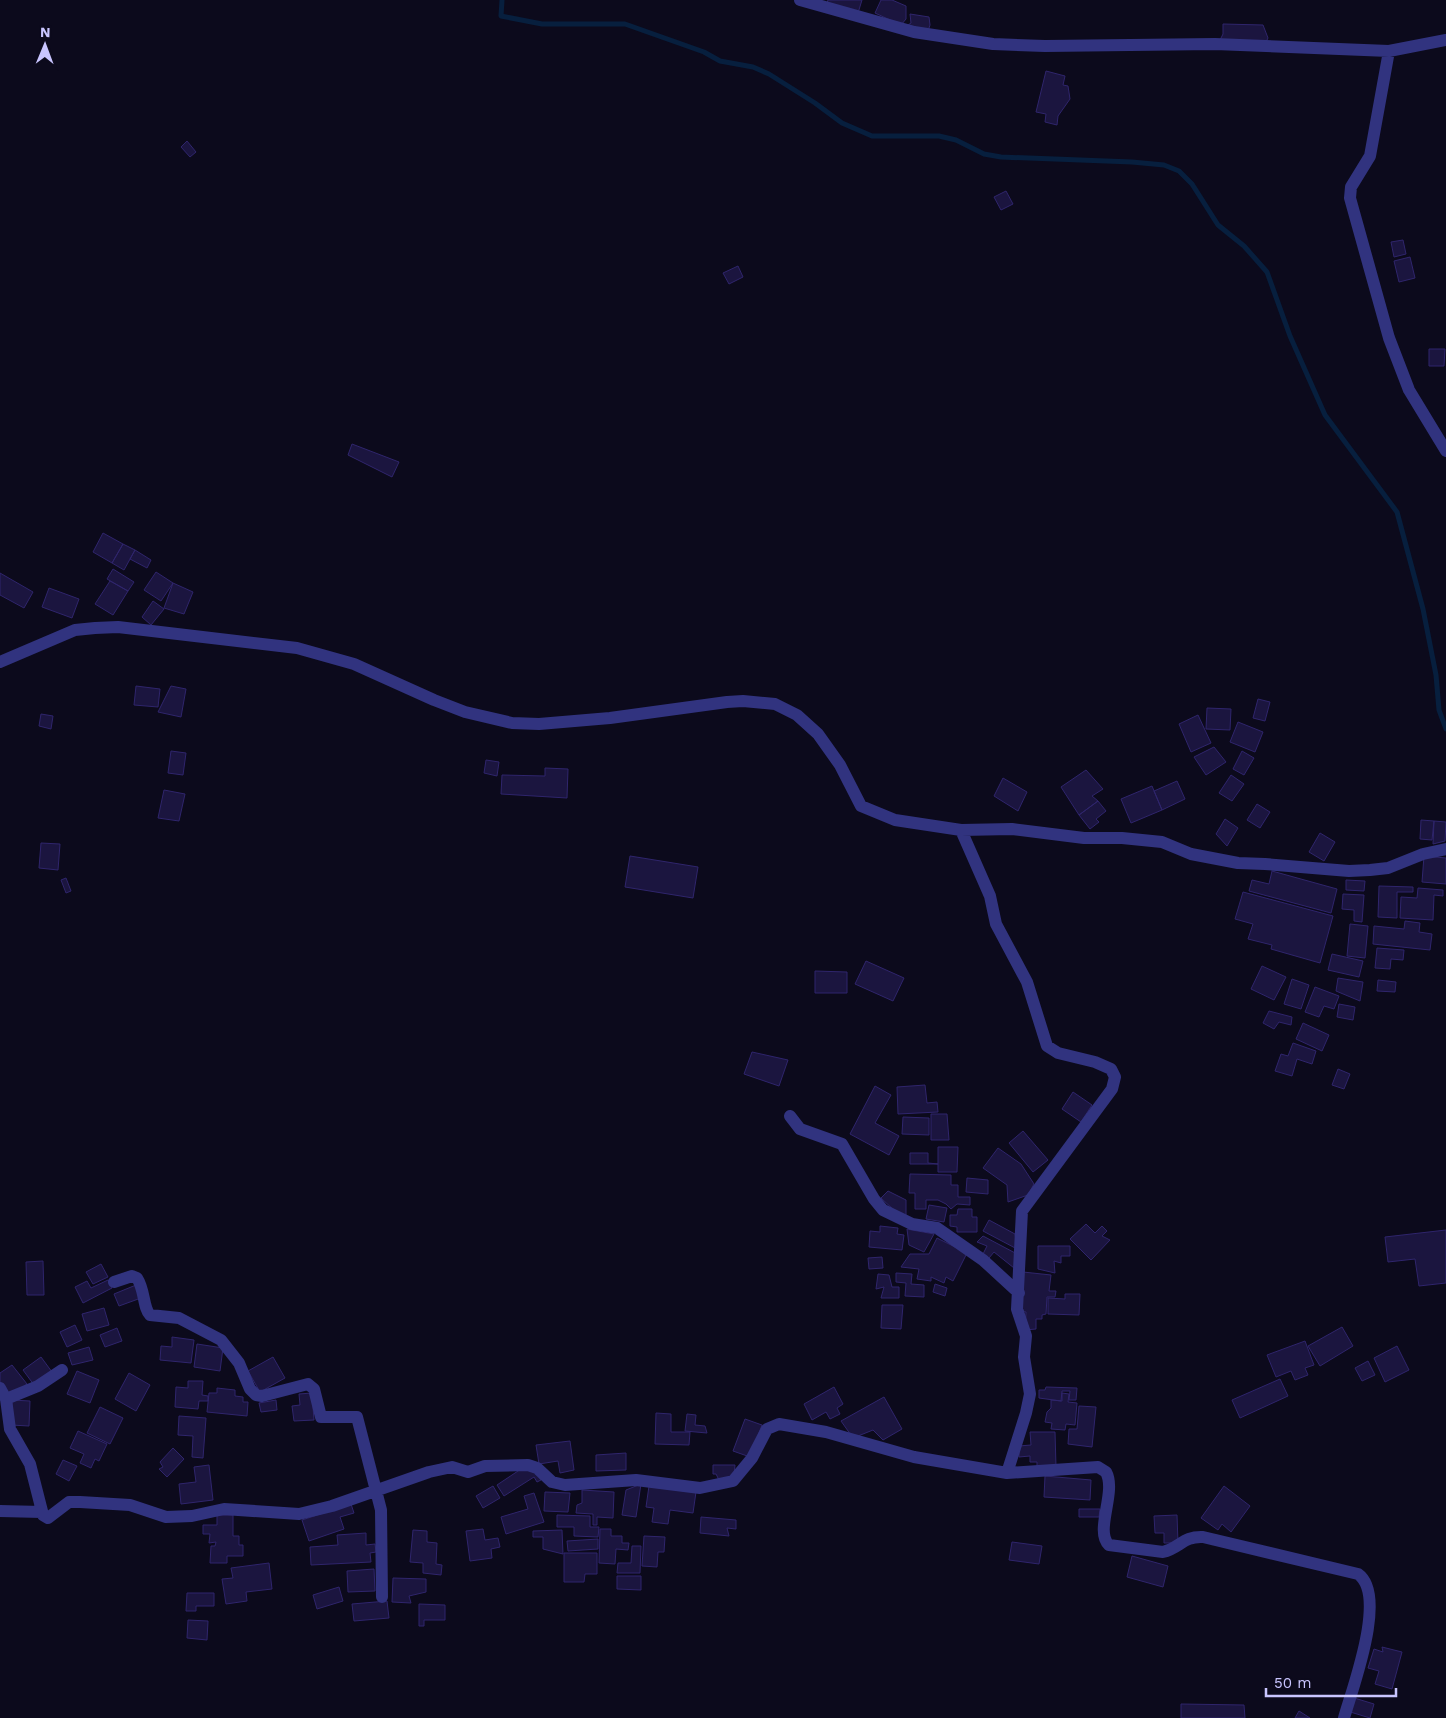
<svg xmlns="http://www.w3.org/2000/svg" width="1446" height="1718" viewBox="0 0 1446 1718" font-family="'Work Sans',sans-serif">
	<rect width="100%" height="100%" fill="#0c0a1c"/>
	<g fill="none" stroke-linecap="round" stroke-linejoin="round">
		<path stroke="#071f3e" stroke-width="5" d="M502,0L501,16L542,24H625L704,52L720,61L753,67L769,74L815,103L842,123L872,136H939L956,140L984,154L1001,157L1132,162L1164,165L1179,171L1192,184L1218,225L1244,246L1267,272L1290,336L1325,415L1397,512L1423,609L1436,675L1439,710L1446,729"/>
	</g>
	<path fill="#1b153f" stroke="#2f256c" d="M828,0H862L858,13L827,3Z
		M881,0H892L906,6V19L901,25L875,13Z
		M910,14L929,17L930,25L928,31L908,25L911,23Z
		M1223,24L1263,25L1268,38L1265,44L1220,40L1223,34Z
		M1046,71L1065,76L1063,85L1068,86L1070,99L1058,116L1057,125L1045,122L1046,114L1036,112Z
		M187,141L196,152L190,157L181,147Z
		M1006,191L1013,204L1001,210L994,197Z
		M1403,240L1406,254L1394,257L1391,242Z
		M1410,257L1415,278L1399,282L1394,261Z
		M738,266L743,277L729,284L723,273Z
		M1429,349H1445L1444,366H1429Z
		M352,444L399,462L392,477L348,455Z
		M103,533L123,544L112,563L93,552Z
		M123,544L135,550L124,570L112,563Z
		M135,550L151,560L147,568L130,559Z
		M113,569L134,582L128,591L107,579Z
		M156,572L173,583L161,601L144,590Z
		M0,573L33,592L24,608L0,595Z
		M110,581L128,591L113,615L95,604Z
		M173,583L193,592L184,614L164,608Z
		M49,588L79,599L72,618L42,607Z
		M153,601L164,609L151,625L142,617Z
		M136,686L160,689L158,707L134,705Z
		M171,686L186,689L181,717L158,712Z
		M1258,699L1270,702L1265,721L1253,718Z
		M1207,708L1231,709L1230,730L1206,729Z
		M41,714L53,716L51,729L39,726Z
		M1198,715L1211,743L1191,752L1179,724Z
		M1238,722L1263,732L1255,752L1230,742Z
		M1214,747L1226,762L1206,775L1194,757Z
		M171,751L186,753L183,775L168,773Z
		M1242,751L1254,758L1244,775L1233,769Z
		M486,760L499,762L497,776L484,773Z
		M545,768L568,769L567,798L501,794L502,775L545,776Z
		M1086,770L1103,789L1092,796L1098,801L1079,815L1061,787Z
		M1231,775L1244,784L1232,801L1219,793Z
		M1003,778L1027,792L1018,811L994,796Z
		M1177,781L1185,799L1162,810L1154,791Z
		M1152,786L1162,810L1131,823L1121,799Z
		M164,790L185,794L179,821L158,818Z
		M1098,801L1106,811L1096,819L1099,822L1090,829L1079,815Z
		M1257,804L1270,812L1260,828L1247,820Z
		M1225,819L1238,828L1227,846L1216,834Z
		M1421,820L1434,821L1432,840L1420,839Z
		M1434,821L1446,822L1445,841L1433,844Z
		M1320,833L1335,842L1324,861L1309,852Z
		M41,843L60,844L58,870L39,868Z
		M630,856L698,867L693,898L625,887Z
		M1424,856L1446,858V884L1422,882Z
		M1272,871L1337,889L1331,913L1249,891L1252,880L1269,884Z
		M66,878L71,891L66,893L61,880Z
		M1346,880L1365,881L1364,891L1346,890Z
		M1379,886L1413,887V892H1397V918L1378,917Z
		M1418,888L1443,890V896L1434,895L1433,920L1400,918L1401,897L1417,898Z
		M1243,892L1333,916L1320,963L1271,949L1272,945L1248,939L1253,924L1235,919Z
		M1343,894L1364,895L1362,922L1354,921V910L1342,909Z
		M1405,921L1420,923L1419,932L1432,934L1430,950L1373,944L1374,926L1404,929Z
		M1350,924L1368,926L1365,958L1347,956Z
		M1377,948L1404,950L1403,960L1391,959L1390,969L1375,968Z
		M1332,954L1363,961L1359,977L1328,970Z
		M866,961L904,978L893,1001L855,984Z
		M1262,966L1286,977L1274,1000L1251,989Z
		M815,971L847,972V993H815Z
		M1338,978L1363,982L1360,1001L1336,991Z
		M1292,979L1309,985L1301,1009L1284,1004Z
		M1378,980L1396,982L1395,992L1377,991Z
		M1315,987L1339,996L1334,1009L1324,1006L1319,1017L1305,1012Z
		M1339,1004L1355,1007L1353,1020L1337,1017Z
		M1269,1011L1292,1017L1291,1025L1279,1022L1274,1029L1263,1023Z
		M1303,1023L1329,1035L1322,1051L1296,1039Z
		M1293,1043L1316,1051L1312,1064L1297,1059L1292,1076L1275,1071L1281,1054L1288,1056Z
		M752,1052L788,1060L779,1086L744,1074Z
		M1338,1069L1350,1074L1344,1089L1332,1085Z
		M925,1085L927,1103L937,1102L938,1112L898,1114L897,1087Z
		M875,1086L891,1095L875,1123L899,1136L889,1155L850,1134Z
		M1073,1092L1092,1105L1081,1122L1062,1109Z
		M931,1114H947L949,1140H931Z
		M903,1117L929,1118V1135L902,1134Z
		M1023,1131L1048,1160L1033,1172L1009,1143Z
		M938,1147H958L957,1172H938V1164H910V1153H928V1163L938,1164Z
		M998,1148L1021,1164L1034,1184L1028,1195L1008,1202L1007,1185L983,1168Z
		M910,1174L951,1175V1185H958V1197H970V1205L957,1204L951,1209L946,1204L938,1200H926V1209H915V1193H909Z
		M967,1178L988,1180V1194L966,1192Z
		M888,1191L906,1200V1216L896,1212L881,1198Z
		M929,1205L947,1208L944,1222L926,1219Z
		M958,1209H972V1217H977V1232H957V1227L950,1226V1215H957Z
		M989,1220L1015,1234L1017,1249L983,1231Z
		M1086,1224L1095,1233L1102,1226L1107,1231L1102,1236L1110,1240L1091,1260L1070,1239Z
		M880,1226L898,1228L897,1234L904,1235L902,1250L869,1247L870,1231L880,1232Z
		M907,1229L934,1234L924,1252L909,1245Z
		M1446,1230V1283L1419,1286L1415,1259L1388,1262L1385,1237Z
		M983,1236L1017,1254L1014,1268L994,1252L989,1258L983,1254L987,1246L977,1242Z
		M937,1238L967,1253L953,1281L946,1277L944,1283L931,1277V1281L917,1279L919,1269L901,1267L910,1254H929Z
		M1038,1246H1070V1256H1061V1263L1054,1261L1055,1273L1038,1269Z
		M882,1257L883,1268L869,1269L868,1258Z
		M43,1261L44,1295H27L26,1262Z
		M101,1264L108,1277L93,1284L86,1272Z
		M1023,1272L1051,1275L1049,1291H1056L1055,1297H1047L1046,1314L1042,1315V1319H1036V1329L1025,1330L1026,1312L1019,1311Z
		M896,1273L912,1274L911,1284L924,1285V1297L905,1296L906,1283L896,1282Z
		M878,1274L889,1275L892,1287H899V1298H881L884,1287L876,1289Z
		M108,1280L112,1288L83,1303L75,1287L87,1281L91,1288Z
		M935,1284L947,1288L945,1296L933,1292Z
		M136,1285L141,1298L119,1306L114,1294Z
		M1065,1294H1080L1079,1315L1048,1314V1298L1065,1299Z
		M882,1305H903L901,1329L881,1328Z
		M104,1308L109,1325L87,1331L82,1314Z
		M75,1325L82,1340L67,1347L60,1332Z
		M1342,1327L1353,1346L1320,1366L1308,1346Z
		M117,1328L122,1341L105,1347L100,1335Z
		M172,1337L194,1340L191,1363L160,1360L161,1346L172,1347Z
		M1305,1341L1314,1365L1305,1368L1308,1375L1295,1380L1291,1371L1276,1377L1267,1355Z
		M197,1344L223,1348L220,1371L194,1367Z
		M1397,1346L1409,1370L1385,1382L1374,1358Z
		M89,1347L93,1360L72,1365L68,1353Z
		M41,1357L52,1372L34,1385L23,1370Z
		M273,1357L285,1378L260,1392L248,1371Z
		M1368,1361L1375,1375L1362,1381L1355,1368Z
		M12,1365L27,1384L11,1396L0,1382V1373Z
		M77,1371L99,1380L90,1403L67,1394Z
		M129,1373L150,1385L136,1411L115,1399Z
		M1280,1379L1288,1396L1240,1418L1232,1400Z
		M188,1381H203L202,1395L208,1396V1401H199L198,1409L175,1407L176,1387L188,1388Z
		M834,1387L843,1404L837,1408L840,1414L830,1419L826,1412L812,1420L804,1404Z
		M1046,1387L1077,1388L1076,1400H1069L1070,1391H1062L1061,1401L1039,1398V1390H1045Z
		M217,1388L235,1390V1396L243,1397V1402H248L247,1416L207,1412L209,1393H217Z
		M312,1393L314,1420L294,1421L292,1406L300,1405L299,1394Z
		M1062,1393L1069,1394L1068,1402L1077,1403L1075,1425L1066,1424L1065,1430L1051,1429L1052,1423L1045,1422L1047,1412L1051,1408V1400L1062,1401Z
		M884,1397L902,1429L883,1440L873,1430L853,1438L841,1421Z
		M12,1400L30,1401L29,1426L11,1425Z
		M276,1400L277,1410L261,1412L259,1403Z
		M1079,1406L1096,1407L1092,1447L1068,1444L1069,1429H1077Z
		M100,1407L123,1418L110,1444L87,1433Z
		M656,1413L671,1414V1432H690L689,1445L655,1444Z
		M687,1414L696,1415L695,1425L705,1426L707,1433L685,1431Z
		M179,1416L206,1418L203,1458L192,1457L193,1436L178,1435Z
		M745,1419L762,1425L750,1457L733,1451Z
		M78,1431L107,1444L99,1461L95,1459L91,1468L80,1463L84,1454L70,1448Z
		M1030,1432H1055L1056,1467L1037,1468V1462H1030V1456L1019,1457V1446L1031,1445Z
		M570,1441L574,1470L560,1473L558,1461L539,1464L536,1445Z
		M173,1448L184,1459L167,1477L159,1469L163,1467L160,1462Z
		M626,1453V1470L596,1471V1455Z
		M63,1460L77,1466L69,1481L56,1474Z
		M209,1465L213,1500L181,1504L179,1484L196,1482L194,1467Z
		M713,1465H735L734,1476L719,1480L716,1474H713Z
		M521,1469L534,1470L541,1480L537,1482L534,1477L504,1496L497,1485Z
		M1045,1476L1091,1480L1090,1500L1044,1497Z
		M641,1484L636,1517L622,1515L626,1490Z
		M493,1486L500,1498L483,1508L476,1496Z
		M649,1486L696,1492L693,1513L670,1510L668,1524L652,1522L654,1508L646,1507Z
		M1224,1486L1250,1506L1231,1532L1222,1524L1218,1530L1201,1518Z
		M582,1490L614,1492L613,1518L597,1517V1525H593V1514L576,1513L577,1505L582,1503Z
		M545,1492L570,1493L568,1512L544,1511Z
		M534,1493L544,1522L506,1534L501,1517L528,1509L524,1496Z
		M351,1504L354,1513L340,1517L344,1529L309,1541L302,1520Z
		M1079,1509H1100L1099,1517H1079Z
		M217,1515H233V1536H239V1545H243V1556H227V1563H210L211,1546H215L216,1542L209,1543L210,1534H203V1525H217Z
		M557,1515L590,1516V1527H599L598,1537L574,1536V1527H557Z
		M1177,1515L1178,1543H1164V1533H1155L1154,1516Z
		M701,1517L736,1520V1529L727,1528L729,1536L700,1533Z
		M483,1529L485,1540L498,1538L500,1547L491,1549L492,1558L470,1561L466,1531Z
		M600,1529H611V1536H622V1543H629L628,1550L616,1549L615,1564L599,1563Z
		M413,1530L427,1531V1542L437,1543L436,1564L442,1565L441,1575L423,1573V1563L410,1562Z
		M562,1530L563,1554L543,1549V1537H533V1531Z
		M366,1533V1545L375,1544L376,1552L370,1553L371,1562L311,1565L310,1547L338,1545L337,1535Z
		M644,1536L665,1537L664,1552H658L657,1567L642,1566Z
		M598,1539V1549L568,1551L567,1541Z
		M1012,1542L1042,1546L1039,1564L1009,1560Z
		M632,1546H641L640,1573H617L618,1563H631Z
		M564,1553H597V1574H585L584,1582H564Z
		M1132,1556L1168,1566L1163,1587L1127,1577Z
		M269,1563L272,1589L246,1592L247,1601L226,1604L222,1579L233,1578L231,1568Z
		M374,1569L375,1591L348,1592L347,1571Z
		M617,1576H641V1590L617,1589Z
		M393,1578L426,1579V1592L409,1596L411,1603L392,1602Z
		M339,1587L343,1601L317,1609L313,1595Z
		M187,1593H214V1606H196V1611H186Z
		M387,1601L389,1618L354,1621L352,1604Z
		M419,1604L445,1605V1620H424V1626H419Z
		M188,1620L208,1621L207,1640L187,1638Z
		M1382,1647L1402,1652L1392,1689L1375,1684L1379,1671L1368,1668L1374,1649L1383,1652Z
		M1351,1697L1374,1704L1370,1718L1347,1711Z
		M1181,1704L1244,1705L1245,1718H1181Z
		M1299,1711L1310,1718H1295Z"/>
	<g fill="none" stroke-linecap="round" stroke-linejoin="round">
		<path stroke="#31337f" stroke-width="12" d="M800,0L914,32L993,44L1045,46L1215,44L1389,51L1446,40
			M1389,51L1370,156L1351,187L1350,198L1389,338L1409,390L1446,451
			M0,662L75,630L95,628L118,627L297,648L354,664L434,700L465,712L512,723L539,724L610,718L727,702L743,701L775,704L797,715L818,734L840,765L861,806L895,820L961,830L1012,829L1084,838H1122L1162,842L1191,854L1238,863L1265,864L1349,871L1370,870L1388,868L1423,854L1446,849
			M961,830L990,896L996,924L1027,982L1047,1046L1058,1053L1095,1062L1111,1069L1115,1077L1112,1089L1022,1211L1017,1309L1026,1336L1024,1357L1030,1394L1026,1413L1007,1473
			M790,1116L800,1129L842,1144L874,1199L883,1210L912,1224L937,1228L983,1260L1019,1293
			M114,1282L132,1276L137,1278C145,1290 143,1308 150,1315L179,1318L221,1340L239,1363L250,1389L256,1395L262,1396L308,1384L314,1389L321,1417H357L381,1510L382,1597
			M0,1388L6,1399L10,1429L30,1464L43,1515L48,1518L69,1502H80L130,1505L166,1517L192,1516L224,1509L299,1514L332,1506L429,1472L452,1467L468,1472L485,1466L528,1465L537,1468L552,1482L565,1485L636,1480L700,1488L733,1481L752,1458L767,1429L779,1424L826,1432L914,1457L1007,1473L1098,1467L1106,1472C1117,1492 1094,1531 1109,1545L1163,1552C1180,1548 1183,1536 1203,1537L1358,1574C1388,1595 1352,1689 1344,1718
			M6,1399L38,1386L62,1370
			M0,1511L42,1512"/>
	</g>
	<g transform="translate(45 45) rotate(1)" stroke="#0c0a1c" stroke-width="4" paint-order="stroke">
	<path d="M0-4L9 19L0 12L-9 19Z" fill="#c9c5ff"/>
	<text y="-8" font-size="14" font-weight="bold" text-anchor="middle" fill="#c9c5ff">N</text>
	</g>
	<path d="M1266 1688v8h130v-8" fill="none" stroke="#c9c5ff" stroke-width="2.5"/>
	<text x="1274" y="1688" font-size="15" fill="#c9c5ff" stroke="#0c0a1c" stroke-width="4" paint-order="stroke">50 m</text>
</svg>
